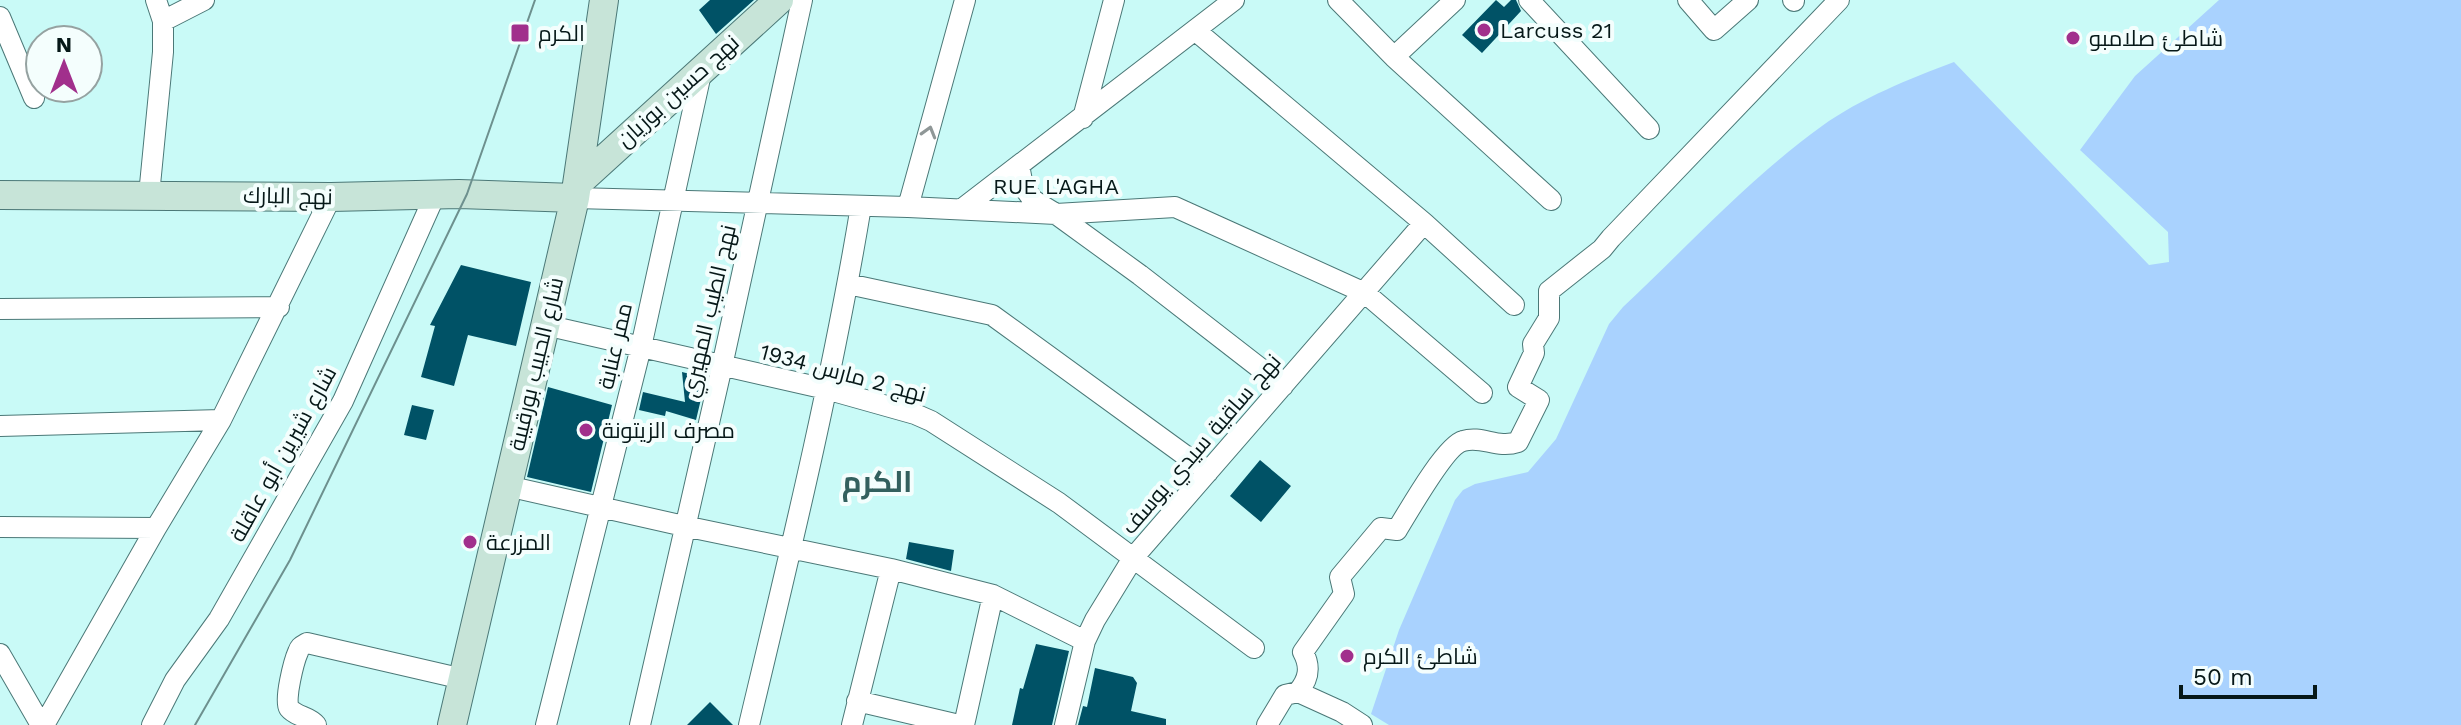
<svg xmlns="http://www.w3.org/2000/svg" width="2461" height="725" viewBox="0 0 2461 725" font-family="'Work Sans',Cairo,sans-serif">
	<rect width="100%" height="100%" fill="#c9faf7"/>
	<path fill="#a9d2fe" d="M2219,0H2461V725H1389L1371,714L1399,630L1455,500L1463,490L1475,484L1528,472L1556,439L1609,324L1623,307C1688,246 1750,178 1822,126C1861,98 1909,79 1954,62L2149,265L2169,262L2168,232L2080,150L2135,76Z"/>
	<path fill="#005266" d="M710,0H754L716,34L699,10Z
		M1496,0L1504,7L1511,0H1516L1521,11L1482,53L1462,35Z
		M461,265L531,282L516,346L468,335L454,386L421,377L435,326L430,325Z
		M682,372L706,378L696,420L666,411L665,416L639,410L643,392L685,402Z
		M548,387L612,405L591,492L527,477Z
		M412,405L434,410L426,440L404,435Z
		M1260,460L1291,486L1261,522L1230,496Z
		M909,542L954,550L951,571L906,559Z
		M1036,644L1069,651L1052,725H1012L1020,688L1023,689Z
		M1095,668L1133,677L1137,683L1131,711L1166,719V725H1078L1083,706L1087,707Z
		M710,702L733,725H687Z"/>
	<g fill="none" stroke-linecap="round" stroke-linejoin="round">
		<g stroke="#4b7877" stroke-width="22">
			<path id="street" d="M1338,0L1394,57L1551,200
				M1529,0L1649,129
				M1688,0L1714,30L1748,0
				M1793,0L1794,1
				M0,17L34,98
				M163,21L204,0
				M1196,31L1424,223L1514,305
				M1394,57L1455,0
				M1083,118L1114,0
				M1019,165L1023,186L1033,200L1056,214L1140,275L1283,386
				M149,195L163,52V21L156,0
				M575,198L908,207L1056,214L1175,207L1365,293L1482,393
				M908,207L965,0
				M962,209L1234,0
				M848,284L992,315L1208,472
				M0,309L279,307
				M545,325L826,389L915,414L931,421L1059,503L1254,648
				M0,426L221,420
				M507,486L684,526L891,569L993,595L1085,641
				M0,527L156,528
				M0,654L41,725
				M1298,692L1342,712L1362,725
				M857,701L959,725
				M44,725L156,528L221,420L331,197
				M152,725L175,680L219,619L343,401L435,195
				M316,725C309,716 296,717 289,708C284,700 294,661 298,652C300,646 302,646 307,643L463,679
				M546,725L641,347L702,69
				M640,725L722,366L802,0
				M749,725C790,553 832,381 861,206
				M852,725L891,569
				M964,725L993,595
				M1065,725L1085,641L1095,620L1133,558L1424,223
				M1267,725L1285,695L1298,692C1309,679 1311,667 1303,652L1344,594L1340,577L1381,528L1397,530C1408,512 1446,445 1463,441C1482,435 1497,449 1518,442L1539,400L1518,387L1534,353L1533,344L1549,318V291L1602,249L1611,238L1839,0"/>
		</g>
		<g stroke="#4b7877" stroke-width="30">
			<path id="secondary" d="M578,183L779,0
				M0,195L331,197L459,194L575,198
				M452,725L575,198L604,0"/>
		</g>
		<use href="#street" stroke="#fff" stroke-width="20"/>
		<use href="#secondary" stroke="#c7e4d8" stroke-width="28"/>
		<path stroke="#6d908e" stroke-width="2" d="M195,725L290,560L467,194L535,0"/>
	</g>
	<defs><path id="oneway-chevron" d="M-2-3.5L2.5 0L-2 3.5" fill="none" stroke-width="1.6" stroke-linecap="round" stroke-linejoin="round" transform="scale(2)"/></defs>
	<use stroke="#8f9797" href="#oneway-chevron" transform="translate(929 132) rotate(-74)"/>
	<g fill="#a12f8c" stroke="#f4fefd" stroke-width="3">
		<circle cx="1484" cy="30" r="8"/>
		<rect x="510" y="23" width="20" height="20" rx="4"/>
		<circle cx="2073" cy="38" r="8"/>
		<circle cx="586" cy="430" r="8"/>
		<circle cx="470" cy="542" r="8"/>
		<circle cx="1347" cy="656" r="8"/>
	</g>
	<g text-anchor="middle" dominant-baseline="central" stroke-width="8" stroke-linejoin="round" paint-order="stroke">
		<g font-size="22" fill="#061818" stroke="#f4fefd" text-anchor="start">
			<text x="1500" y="30">Larcuss 21</text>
			<text x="538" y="33">الكرم</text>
			<text x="2089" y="38">شاطئ صلامبو</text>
			<text x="602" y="430">مصرف الزيتونة</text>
			<text x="486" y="542">المزرعة</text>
			<text x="1363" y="656">شاطئ الکرم</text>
		</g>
		<g font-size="22" fill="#061818" stroke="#f4fefd">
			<text transform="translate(678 91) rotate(-42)">نهج حسين بوزيان</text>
			<text x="1056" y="186">RUE L'AGHA</text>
			<text transform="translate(288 196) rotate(1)">نهج البارك</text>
			<text transform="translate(709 311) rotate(-77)">نهج الطيب المهيري</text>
			<text transform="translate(615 346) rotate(-77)">ممر عنابة</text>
			<text transform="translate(536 364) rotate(-77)">شارع الحبيب بورقيبة</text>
			<text transform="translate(843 373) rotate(15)">نهج 2 مارس 1934</text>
			<text transform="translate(1201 444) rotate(-49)">نهج ساقية سيدي يوسف</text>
			<text transform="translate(283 454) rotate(-61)">شارع شيرين أبو عاقلة</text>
		</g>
		<g font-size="30" font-weight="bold" fill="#33605e" stroke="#f4fefd">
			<text x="877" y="481">الكرم</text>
		</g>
	</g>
	<g transform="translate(64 64)"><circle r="38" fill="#f4fefd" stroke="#95a2a1" stroke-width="2"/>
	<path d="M0-6L14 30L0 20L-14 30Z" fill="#a12f8c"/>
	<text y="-12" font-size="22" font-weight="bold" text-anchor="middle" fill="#061818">N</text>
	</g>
	<path d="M2181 685v12h134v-12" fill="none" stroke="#061818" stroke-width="4"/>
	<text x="2193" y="685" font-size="24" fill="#061818" stroke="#f4fefd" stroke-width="6" paint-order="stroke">50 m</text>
</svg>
